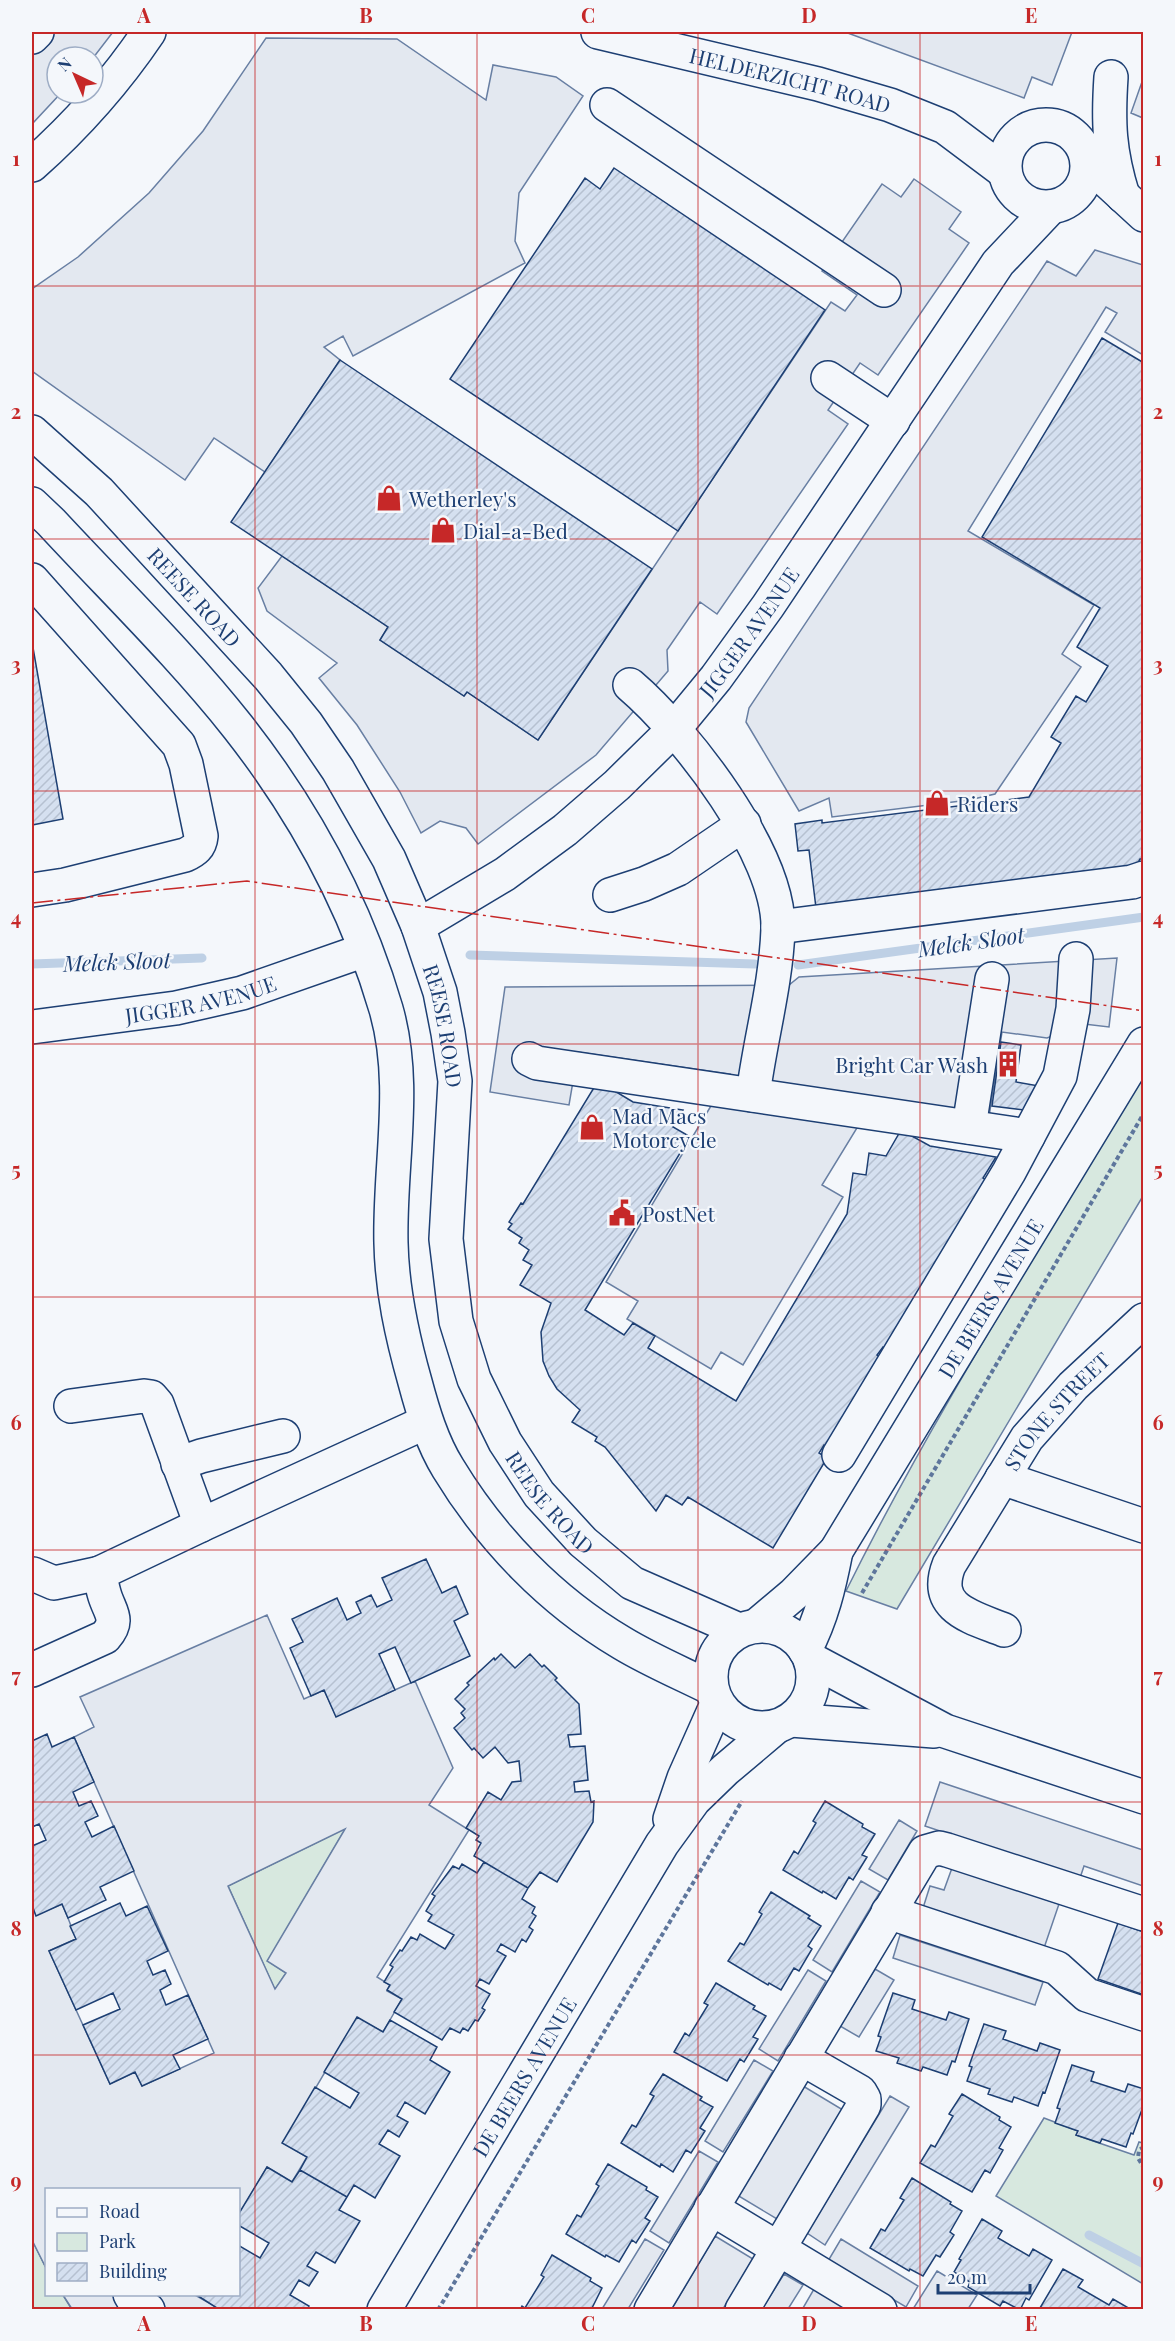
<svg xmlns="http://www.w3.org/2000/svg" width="1175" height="2341" viewBox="0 0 1175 2341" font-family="'Playfair Display',serif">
	<defs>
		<pattern id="building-hatch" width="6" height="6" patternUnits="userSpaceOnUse" patternTransform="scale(1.5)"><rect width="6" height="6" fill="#d5e0f0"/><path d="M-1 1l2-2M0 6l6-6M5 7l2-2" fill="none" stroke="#b6c1d1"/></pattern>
	</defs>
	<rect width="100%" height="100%" fill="#f4f7fb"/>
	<path fill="#d7e8df" stroke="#687fa3" stroke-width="1.5" d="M1143,1076V1196L897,1609L846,1591C934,1413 1042,1246 1143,1076Z
		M346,1828L268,1961L286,1973L275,1990L228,1886Z
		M1044,2118L1078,2131L1076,2135L1134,2155L1139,2142L1143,2143V2284L996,2196Z
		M32,2240L46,2268V2294L63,2295L71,2308L70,2309H32Z"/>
	<path fill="#e3e8f0" stroke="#687fa3" stroke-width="1.5" fill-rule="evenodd" d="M32,32H113L93,58L57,57V93H61L32,124Z
		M845,32H1072L1052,85L1032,77L1024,98Z
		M266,38L397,39L486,100L493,65L556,77L583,96L519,193L515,241L525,263L353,356L343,336L324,347L340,360L265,472L214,438L185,480L32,371V289L78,257L149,193L203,131Z
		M1143,79V118L1131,113Z
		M914,179L961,212L949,229L969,243L878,375L860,363L828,410L848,424L717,614L700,602L667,650L668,671L596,755L478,844L466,828L440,821L421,833L400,792L357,725L319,678L337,663L267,611L258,588L282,556L388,627L380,640L464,696L467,692L538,740L831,302L845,311L857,295L822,271L882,184L901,197Z
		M1095,250L1143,265V355L1105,332L1117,313L1106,307L968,531L1094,605L1062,654L1081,667L995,794L969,800L832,817L829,798L799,811L746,722L749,708L1047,261L1076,276Z
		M1117,958L1109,1027L1084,1024L1047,1038L1002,1032L989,1117L874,1100L822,1185L843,1197L743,1365L721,1352L711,1369L627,1319L638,1301L606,1282L730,1074L578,1052L569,1105L490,1092L505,987L789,985L799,977Z
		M267,1615L304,1699L324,1690L336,1716L415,1681L453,1768L429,1805L469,1830L377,1977L390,1985L387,1991L402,1999L390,2020L383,2032L357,2018L283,2143L307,2157L292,2182L267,2167L239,2215L238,2190H46V2268L32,2240V1905L36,1915L62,1904L68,1918L76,1939L49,1951L110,2084L135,2072L142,2086L214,2053L74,1737L94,1727L80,1697ZM345,1829L267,1961L286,1973L275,1989L228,1886Z
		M940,1782L1143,1850V1886L1084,1866L1080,1878L925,1826Z
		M899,1820L917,1831L888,1880L869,1869Z
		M952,1868L1059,1904L1044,1948L923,1908L930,1886L944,1890Z
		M861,1881L880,1892L832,1972L813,1960Z
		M900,1935L1043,1982L1035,2005L893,1958Z
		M875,1969L894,1980L859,2037L840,2026Z
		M808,1970L826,1981L778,2061L759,2049Z
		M754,2060L773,2071L723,2152L705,2141Z
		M803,2086L843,2110L777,2219L737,2195Z
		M890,2096L909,2107L825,2245L807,2233Z
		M699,2151L718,2162L669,2243L650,2231Z
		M715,2236L753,2259L723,2309L671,2310Z
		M645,2239L664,2250L628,2309H602Z
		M841,2239L918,2286L906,2307L828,2261Z
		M937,2271L977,2295L968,2309H913Z
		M784,2274L803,2285L788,2309H762Z
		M814,2289L848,2309L803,2308Z
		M63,2295H195L218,2308L72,2309Z"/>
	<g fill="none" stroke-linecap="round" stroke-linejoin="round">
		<path stroke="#bed0e5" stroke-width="9" d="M470,955L755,964
			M32,964L202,958
			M798,965L1144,917
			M1089,2235L1144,2264"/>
	</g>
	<path fill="url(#building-hatch)" stroke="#1d3f73" stroke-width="1.5" d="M614,168L825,310L678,531L450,379L585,178L600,189Z
		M1102,338L1144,363V859H1140L1135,868L816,908L809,850L798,851L795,824L822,820V823L1029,797L1061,743L1051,737L1076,696L1086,702L1108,666L1077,647L1100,608L982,537Z
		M340,360L652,569L538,740L467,692L464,696L380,640L388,627L231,522Z
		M32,642L63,819L32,825Z
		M1001,1042L1021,1045L1016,1082L1039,1086L1024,1110L992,1106Z
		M598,1081L633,1102L683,1110L673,1127L687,1135L684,1139L688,1140L585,1310L624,1335L633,1323L655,1336L648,1348L736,1401L847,1214L853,1173L866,1175L869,1153L886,1156L901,1130L930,1146L996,1157L983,1178L992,1184L891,1352L883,1347L877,1355L886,1360L832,1450L824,1445L819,1453L827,1458L773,1548L688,1497L682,1505L666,1495L656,1511L605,1447L595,1441L597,1437L572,1422L580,1410L557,1389L549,1376L543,1361L541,1332L551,1303L520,1285L532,1265L523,1260L529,1250L519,1243L522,1238L508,1229L512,1224L509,1222L521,1203L523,1204Z
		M426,1559L442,1593L456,1586L468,1614L454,1621L470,1656L411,1683L395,1647L379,1654L395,1690L336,1717L324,1690L311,1696L290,1648L303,1642L292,1619L337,1598L347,1620L361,1613L356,1602L371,1595L377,1607L392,1600L382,1578Z
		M501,1654L515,1668L530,1654L542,1667L544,1665L557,1678L555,1680L579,1704L581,1734L568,1735L570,1747L585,1746L588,1780L574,1782L575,1792L589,1791L591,1802L594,1801L593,1822L557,1882L540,1872L528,1888L474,1856L481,1843L476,1840L479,1836L466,1828L488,1792L501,1800L512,1782L521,1781L519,1761L508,1763L495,1747L483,1758L474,1748L472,1750L454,1728L465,1718L461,1713L465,1709L455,1699L469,1685L467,1683L494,1658L495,1660Z
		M47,1734L52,1747L74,1737L94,1782L73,1792L79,1806L91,1801L98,1816L85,1822L92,1837L114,1826L134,1871L100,1887L106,1900L68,1918L62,1904L36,1916L32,1905V1846L46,1840L39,1824L32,1827V1741Z
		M825,1801L863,1824L862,1827L875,1834L862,1855L867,1857L853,1880L849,1877L836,1899L823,1891L822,1893L783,1870L794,1851L798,1854L816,1823L813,1821Z
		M484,1862L528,1888L522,1899L535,1907L532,1913L536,1916L529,1927L533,1930L526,1942L522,1939L515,1952L501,1944L497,1951L506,1956L489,1984L480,1979L476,1986L490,1994L482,2008L485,2010L478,2021L475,2020L468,2031L463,2028L460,2033L450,2028L442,2040L394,2012L402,1999L387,1990L390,1985L384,1982L393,1967L390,1965L400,1950L402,1951L411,1937L417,1940L420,1934L445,1949L454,1935L428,1921L432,1915L426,1911L435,1896L432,1894L453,1866L459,1869L462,1864L477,1873Z
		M771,1892L810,1916L808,1918L821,1926L808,1946L812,1949L799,1971L794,1968L781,1990L769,1983L768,1985L728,1961L740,1943L744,1945L762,1914L759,1912Z
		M120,1903L126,1916L147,1906L168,1951L147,1961L153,1975L165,1970L171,1984L160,1990L166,2005L188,1995L208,2039L173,2055L180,2069L142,2086L135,2072L110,2084L83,2025L120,2009L113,1993L76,2010L49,1951L76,1939L70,1926Z
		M1118,1923L1144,1932V1995L1098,1979Z
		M716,1983L755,2006L753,2009L766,2016L753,2037L758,2039L744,2062L740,2059L727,2081L674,2052L685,2033L689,2036L708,2005L704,2003Z
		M893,1993L915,2000L912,2009L946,2020L949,2012L969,2019L955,2062L952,2061L947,2075L923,2067L921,2071L897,2063L899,2058L876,2051L881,2037L878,2036Z
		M357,2017L383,2032L390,2020L437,2047L430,2060L450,2072L425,2114L405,2102L397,2116L408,2122L399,2137L388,2130L379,2144L400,2156L375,2198L354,2185L347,2197L300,2170L307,2157L282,2143L315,2087L350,2108L359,2093L324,2072Z
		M984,2024L1006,2031L1003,2039L1037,2051L1040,2043L1060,2050L1045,2093L1043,2092L1038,2106L1014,2097L1012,2102L988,2094L990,2089L967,2081L972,2067L969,2066Z
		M1072,2065L1094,2072L1091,2081L1125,2092L1128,2084L1144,2089V2104L1133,2134L1131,2133L1126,2147L1102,2139L1100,2143L1076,2135L1078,2131L1055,2123L1060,2109L1057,2108Z
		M663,2074L702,2097L700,2100L713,2107L700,2128L705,2131L691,2153L686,2150L673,2172L661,2164L660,2167L621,2143L632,2125L636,2127L654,2096L650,2094Z
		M962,2094L1000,2117L999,2120L1011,2127L999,2148L1003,2150L990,2173L985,2170L972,2192L920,2163L931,2145L935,2147L953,2116L949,2114Z
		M608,2164L647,2187L646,2190L658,2197L645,2218L650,2221L636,2243L632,2240L619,2262L606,2255L605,2257L566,2234L577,2215L581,2217L599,2186L596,2184Z
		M267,2167L292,2182L300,2170L347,2197L339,2210L360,2221L335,2263L316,2252L307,2266L318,2272L309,2286L299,2280L290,2295L309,2306L307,2310H220L195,2294H238V2245L260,2258L269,2243L238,2225V2215Z
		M912,2178L951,2202L950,2204L962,2211L950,2232L954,2235L940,2257L936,2255L923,2276L910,2269L909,2271L870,2248L881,2229L885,2231L904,2200L900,2198Z
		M982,2219L1002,2231L998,2238L1029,2256L1033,2249L1052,2260L1029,2300L1026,2298L1020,2310L1003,2301L1000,2306L968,2287L970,2282L954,2272L961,2260L959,2259Z
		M552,2255L591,2278L590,2281L602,2288L591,2310H520L522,2306L525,2308L544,2277L541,2275Z
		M1063,2269L1083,2280L1078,2287L1109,2305L1113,2299L1132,2310H1042L1040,2308Z"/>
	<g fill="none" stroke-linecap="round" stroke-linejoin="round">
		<g stroke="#1d3f73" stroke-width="36">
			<g id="minor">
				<path id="s1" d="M598,32L818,84L890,105L945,127L1005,172"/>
				<path d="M32,37L37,32"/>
				<path d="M1111,77C1108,123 1109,151 1123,196"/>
				<path d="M607,105L884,290"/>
				<circle cx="1046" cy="166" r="41"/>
				<path d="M32,165C76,126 116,81 149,32"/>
				<path d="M1107,181L1144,215"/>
				<path d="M828,378L893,421"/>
				<path id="s2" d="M32,432L99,492L268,676L306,723L338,770L389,859L418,926L440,992L448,1033L455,1081L446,1239L456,1321L474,1379L505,1442L539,1494L583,1542L632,1583L739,1630"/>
				<path d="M32,504L51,522C114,590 181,655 238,727C304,811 356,907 386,1009C408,1085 389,1165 391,1243C392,1291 402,1336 415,1382C423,1412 432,1442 448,1468C491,1539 551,1601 622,1643C650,1660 681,1673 711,1688"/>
				<path d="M32,580L179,745L186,764L201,836C200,847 194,851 185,855L65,885L32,890"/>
				<path d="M630,685C685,732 780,854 778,929C776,985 760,1040 753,1095"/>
				<path d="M610,895L644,884L678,869L744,824"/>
				<path id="s3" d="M418,926L505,874L565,830L617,785L674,729L716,678L768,606L998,263L1051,207"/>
				<path d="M778,927L1132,882L1144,878"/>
				<path id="s4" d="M32,1027L176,1008L242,993L365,950"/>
				<path d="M529,1059L537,1063L1028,1136"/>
				<path d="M969,1127L992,979"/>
				<path d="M71,1406L144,1396L151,1397L157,1404L201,1525L426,1422"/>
				<path d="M839,1455L1009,1172L1060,1076L1073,1009L1076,959"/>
				<path d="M178,1464L201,1456L283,1436"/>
				<path d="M1002,1478L1144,1526"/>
				<path d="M33,1574L54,1583L100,1573"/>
				<circle cx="762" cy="1677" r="51"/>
				<path id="s5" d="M756,1626L794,1594L836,1551L1144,1044"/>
				<path id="s6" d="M1004,1630C972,1617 932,1609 949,1565L1027,1438L1073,1386L1144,1320"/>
				<path d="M805,1650C822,1617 829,1587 836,1551"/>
				<path d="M810,1659L945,1731L1144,1797"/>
				<path d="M32,1670L105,1637C121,1619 109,1612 104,1593C102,1586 101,1580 100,1573L201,1525"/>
				<path d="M791,1720L934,1731"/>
				<path d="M670,1819L684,1778L717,1704"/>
				<path d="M888,1912L1057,1968L1087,1995L1144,2014"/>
				<path d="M711,2208L880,2310"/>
				<path d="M130,2294L134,2301L148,2310"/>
				<path id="s7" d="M384,2310L662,1844L694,1800L725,1770L776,1727"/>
				<path d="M651,2310L925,1852L939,1848L947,1850L1144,1914"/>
				<path d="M742,2310L864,2105V2099L860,2092L801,2058"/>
			</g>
		</g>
		<path stroke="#5e769c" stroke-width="4" stroke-dasharray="4.5 3" stroke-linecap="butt" d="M862,1593L1144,1113
			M1144,2147L1139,2150L1138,2158L1144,2168
			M438,2310L742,1801"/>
		<use href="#minor" stroke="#f4f7fb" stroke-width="33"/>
		<path stroke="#c62828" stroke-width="1.5" stroke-dasharray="21 4.5 3 4.5" stroke-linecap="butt" d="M32,903L247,881L1144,1011"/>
	</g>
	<path fill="none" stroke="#c62828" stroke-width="1.5" stroke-opacity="0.55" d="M255,32V2310M477,32V2310M698,32V2310M920,32V2310M32,286H1144M32,539H1144M32,791H1144M32,1044H1144M32,1297H1144M32,1550H1144M32,1802H1144M32,2055H1144"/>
	<defs>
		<g id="shop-bare" transform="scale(2.07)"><path d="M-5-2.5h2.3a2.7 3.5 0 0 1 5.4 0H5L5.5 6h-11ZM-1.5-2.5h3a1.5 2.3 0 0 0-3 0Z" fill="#c62828" stroke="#f4f7fb" stroke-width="2.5" paint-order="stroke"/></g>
		<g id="building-bare" transform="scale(2.07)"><path d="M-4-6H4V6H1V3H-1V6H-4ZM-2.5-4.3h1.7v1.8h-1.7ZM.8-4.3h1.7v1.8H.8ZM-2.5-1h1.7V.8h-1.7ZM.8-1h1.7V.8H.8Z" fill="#c62828" stroke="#f4f7fb" stroke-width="2.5" paint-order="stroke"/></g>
		<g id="civic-bare" transform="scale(2.07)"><path d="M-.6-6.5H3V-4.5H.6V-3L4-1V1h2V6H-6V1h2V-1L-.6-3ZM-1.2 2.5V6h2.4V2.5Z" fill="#c62828" stroke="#f4f7fb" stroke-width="2.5" paint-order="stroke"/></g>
	</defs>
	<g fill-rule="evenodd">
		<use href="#shop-bare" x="389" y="498"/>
		<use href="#shop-bare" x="443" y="530"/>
		<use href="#shop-bare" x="937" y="803"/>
		<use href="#building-bare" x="1008" y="1064"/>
		<use href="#shop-bare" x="592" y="1127"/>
		<use href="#civic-bare" x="622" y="1213"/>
	</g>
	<g text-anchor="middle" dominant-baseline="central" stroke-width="4.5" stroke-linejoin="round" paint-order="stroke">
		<g font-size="21" fill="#1d3f73" stroke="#f4f7fb">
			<text stroke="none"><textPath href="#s1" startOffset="198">HELDERZICHT ROAD</textPath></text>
			<text stroke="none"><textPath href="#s2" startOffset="232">REESE ROAD</textPath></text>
			<text stroke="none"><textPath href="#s3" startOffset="447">JIGGER AVENUE</textPath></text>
			<text stroke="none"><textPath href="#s4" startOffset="171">JIGGER AVENUE</textPath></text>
			<text stroke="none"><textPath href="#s2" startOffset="736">REESE ROAD</textPath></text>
			<text stroke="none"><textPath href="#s5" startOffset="406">DE BEERS AVENUE</textPath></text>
			<text stroke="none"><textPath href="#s6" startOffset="288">STONE STREET</textPath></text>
			<text stroke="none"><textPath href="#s2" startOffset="1240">REESE ROAD</textPath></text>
			<text stroke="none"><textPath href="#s7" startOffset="272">DE BEERS AVENUE</textPath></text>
		</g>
		<g font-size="21" fill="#1d3f73" stroke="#f4f7fb" text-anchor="start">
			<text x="409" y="498">Wetherley's</text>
			<text x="463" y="530">Dial-a-Bed</text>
			<text x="957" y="803">Riders</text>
			<text x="988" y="1064" text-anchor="end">Bright Car Wash</text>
			<text x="612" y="1115">Mad Macs<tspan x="612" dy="24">Motorcycle</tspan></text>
			<text x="642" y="1213">PostNet</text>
		</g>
		<g font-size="22" font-style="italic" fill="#1d3f73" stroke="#f4f7fb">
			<text transform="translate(971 941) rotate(-8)">Melck Sloot</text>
			<text transform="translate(117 961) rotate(-2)">Melck Sloot</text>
		</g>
	</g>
	<rect width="1175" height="2341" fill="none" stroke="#f4f7fb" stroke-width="66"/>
	<rect x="45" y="2188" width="195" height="108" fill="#f4f7fb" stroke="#9eadc5" stroke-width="1.5"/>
	<rect x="57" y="2208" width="30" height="9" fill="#f4f7fb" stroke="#9eadc5" stroke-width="1.5"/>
	<text x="99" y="2218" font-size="18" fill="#1d3f73">Road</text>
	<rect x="57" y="2233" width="30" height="18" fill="#d7e8df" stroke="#9eadc5" stroke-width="1.5"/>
	<text x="99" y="2248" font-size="18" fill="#1d3f73">Park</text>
	<rect x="57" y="2263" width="30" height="18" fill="url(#building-hatch)" stroke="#9eadc5" stroke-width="1.5"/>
	<text x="99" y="2278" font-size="18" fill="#1d3f73">Building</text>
	<g transform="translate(75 75) rotate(316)"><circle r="28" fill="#f4f7fb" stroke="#9eadc5" stroke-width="1.5"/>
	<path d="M0-4.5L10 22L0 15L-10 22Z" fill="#c62828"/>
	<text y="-9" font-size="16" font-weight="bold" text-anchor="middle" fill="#1d3f73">N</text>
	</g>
	<path d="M938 2284v9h92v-9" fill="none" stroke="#1d3f73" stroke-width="3"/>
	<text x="947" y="2284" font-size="18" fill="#1d3f73" stroke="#f4f7fb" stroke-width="4.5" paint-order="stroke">20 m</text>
	<rect x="33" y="33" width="1109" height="2275" fill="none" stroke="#c62828" stroke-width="2"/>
	<g font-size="20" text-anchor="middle" font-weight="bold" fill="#c62828">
		<text x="144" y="23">A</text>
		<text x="366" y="23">B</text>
		<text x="588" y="23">C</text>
		<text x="809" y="23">D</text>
		<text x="1031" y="23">E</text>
		<text x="16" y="166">1</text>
		<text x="1158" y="166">1</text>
		<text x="16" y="419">2</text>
		<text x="1158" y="419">2</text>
		<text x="16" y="672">3</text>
		<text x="1158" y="672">3</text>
		<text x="16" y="925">4</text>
		<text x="1158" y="925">4</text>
		<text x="16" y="1177">5</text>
		<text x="1158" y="1177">5</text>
		<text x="16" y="1430">6</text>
		<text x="1158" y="1430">6</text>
		<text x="16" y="1683">7</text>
		<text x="1158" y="1683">7</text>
		<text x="16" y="1936">8</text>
		<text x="1158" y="1936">8</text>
		<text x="16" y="2188">9</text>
		<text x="1158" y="2188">9</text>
		<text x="144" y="2331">A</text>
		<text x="366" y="2331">B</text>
		<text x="588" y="2331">C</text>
		<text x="809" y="2331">D</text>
		<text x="1031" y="2331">E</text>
	</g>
</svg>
